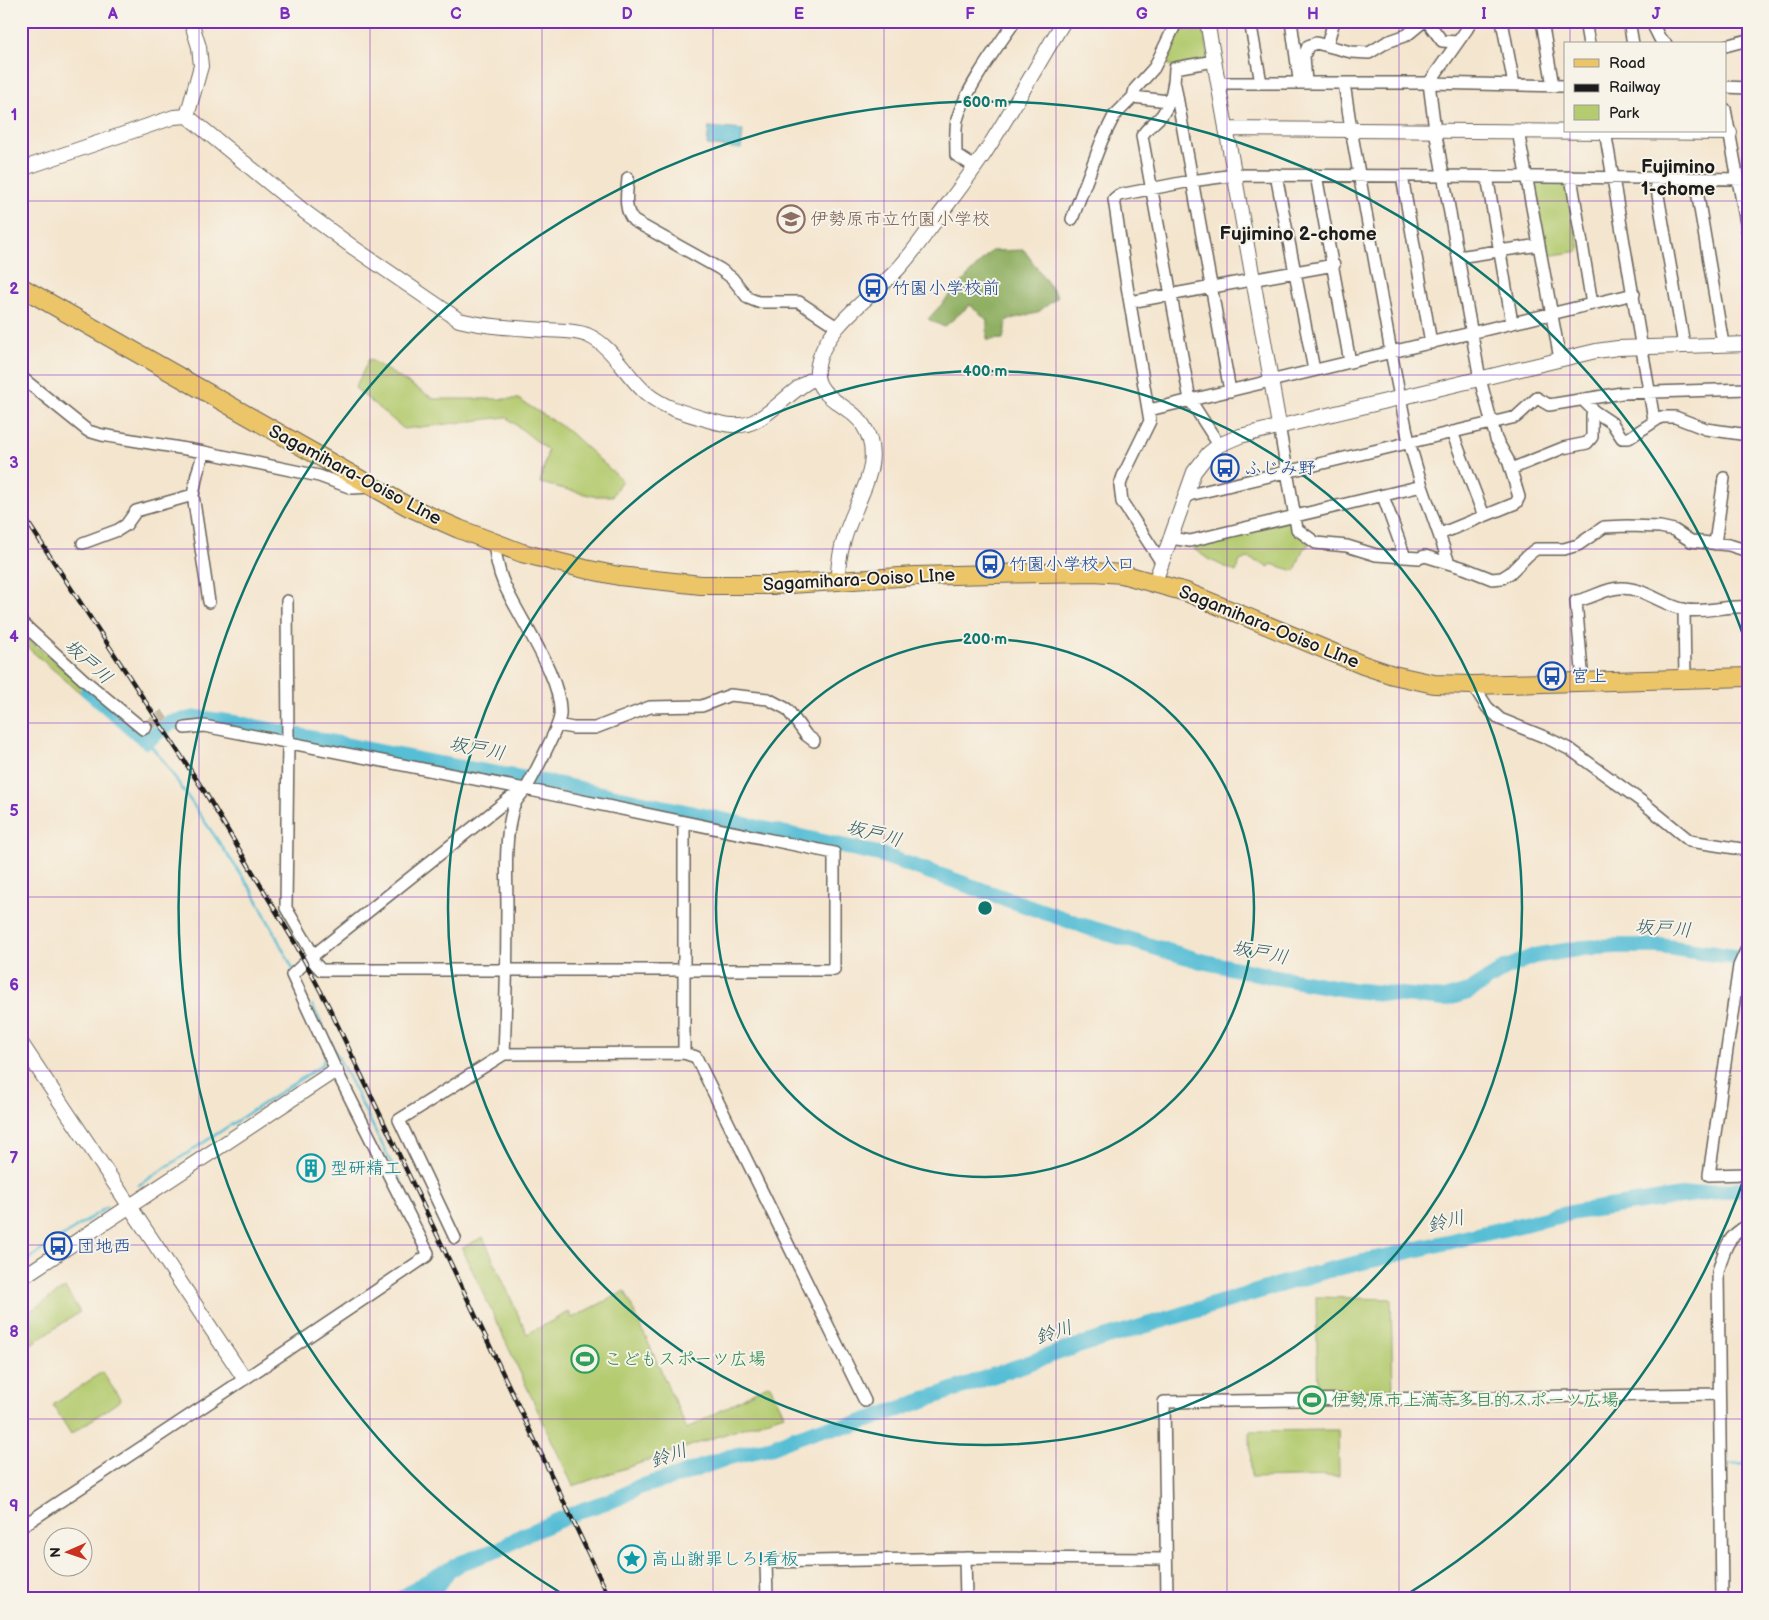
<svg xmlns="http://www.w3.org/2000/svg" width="1769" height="1620" viewBox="0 0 1769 1620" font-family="'Balsamiq Sans','Klee One',sans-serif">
	<rect width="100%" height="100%" fill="#f7f3e8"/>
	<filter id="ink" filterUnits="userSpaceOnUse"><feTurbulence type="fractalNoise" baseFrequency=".02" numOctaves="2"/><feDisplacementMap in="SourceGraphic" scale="10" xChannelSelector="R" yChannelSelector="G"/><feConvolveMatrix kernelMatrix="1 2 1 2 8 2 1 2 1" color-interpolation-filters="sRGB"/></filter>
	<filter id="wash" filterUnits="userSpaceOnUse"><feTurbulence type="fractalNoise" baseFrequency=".0096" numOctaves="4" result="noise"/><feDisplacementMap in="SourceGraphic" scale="20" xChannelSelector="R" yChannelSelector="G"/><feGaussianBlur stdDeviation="1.12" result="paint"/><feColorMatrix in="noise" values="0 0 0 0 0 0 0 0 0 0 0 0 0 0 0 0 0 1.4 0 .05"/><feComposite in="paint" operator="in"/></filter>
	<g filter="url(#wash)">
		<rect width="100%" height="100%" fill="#f4e5ce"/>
		<path fill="#b4cb70" stroke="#687446" d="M1179,21H1203L1208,54L1206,60L1174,67L1161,61Z
			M1533,181L1567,182L1580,251L1546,256Z
			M369,359L434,399H518L566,429L622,480L612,496H593L540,483L548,450L506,417L404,429L355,388Z
			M1292,520L1309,545L1303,549L1295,571L1271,564L1269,567L1248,558L1240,561L1236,572L1208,559L1194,549L1196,544Z
			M21,633L145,741L141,745L21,642Z
			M483,1237L527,1334L569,1312L572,1318L625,1291L687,1429L769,1384L784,1414L573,1486L462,1248Z
			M65,1288L80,1312L25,1348L21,1343V1317Z
			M1316,1297L1391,1299L1393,1397H1318Z
			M102,1372L121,1400L71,1434L53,1405Z
			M1338,1430L1339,1476L1251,1478L1250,1431Z"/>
		<path fill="#8faf62" stroke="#56663f" d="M1024,250L1058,297L1037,313L1007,320L1003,339L987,340V320L970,305L944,327L928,319L991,251Z"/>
		<path fill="#57bed5" stroke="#3a6d78" d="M709,127L743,130L741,149L707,145Z"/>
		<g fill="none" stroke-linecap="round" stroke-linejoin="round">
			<path stroke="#57bed5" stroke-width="2.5" d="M147,741L164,762L253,892L293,969
				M312,1005L414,1208
				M139,1185L322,1065L325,1055
				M21,1264L107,1207
				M1724,1465L1748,1464"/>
			<path stroke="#57bed5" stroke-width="16" d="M88,690L147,741L169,723L198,718L235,723L439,764L561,785L879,854L1090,928L1201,961L1270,976L1351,990L1444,999L1468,992L1504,969L1534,956L1583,948L1616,946H1660L1748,959
				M401,1599L425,1583L461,1563L500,1549L522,1536L585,1509L618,1498L639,1487L674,1477L729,1457L773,1447L789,1440L820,1429L854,1425L1068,1349L1325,1271L1575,1212L1708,1192L1748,1189
				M429,1599L446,1574"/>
		</g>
	</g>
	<g filter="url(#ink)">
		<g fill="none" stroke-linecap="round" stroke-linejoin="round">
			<path stroke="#c9bdaa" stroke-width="11" stroke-dasharray="11 5.5" stroke-linecap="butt" d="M146,727L165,714"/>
			<g stroke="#68625a" stroke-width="14">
				<path id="minor" d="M1250,21L1261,83
					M1291,21L1299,79
					M1427,21L1442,41L1458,42
					M1502,21L1514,85
					M1542,21L1553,86
					M1585,21L1589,44
					M1629,21L1633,44
					M1651,21L1660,39L1666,44
					M1327,45L1334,21
					M1725,46L1748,40
					M1214,61L1175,68C1175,83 1171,103 1162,115C1155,123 1147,127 1142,136L1190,400L1219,445
					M1218,83H1429L1565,86
					M1306,83L1304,56L1308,46L1316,43L1351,52L1369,53L1387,42L1407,35L1424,21
					M1344,83L1351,129L1391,352L1409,442L1422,486L1449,563
					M1175,85L1230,391
					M1725,87L1748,88
					M1133,97L1168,101
					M1725,109L1748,234
					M1518,131L1560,359
					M1605,131L1654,420
					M975,167L956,155C956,144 955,131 957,120C965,90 997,47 1015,21
					M1276,175L1314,370
					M1316,175L1350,362
					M1402,176L1431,343
					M1487,176L1512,323
					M1571,177L1592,304
					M628,178C627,193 623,210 634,221L720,269L732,278L748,298L758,302H799L837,327
					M1655,178L1684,345
					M1695,179L1723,344
					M1072,219L1102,140L1114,116L1133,97L1135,89L1154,68L1177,21
					M1458,257L1539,245
					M1130,302L1334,265
					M21,377L88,431L102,435L204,452L319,476L352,488L371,487
					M1583,400L1594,411L1612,423L1622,438H1629L1661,417H1675L1706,429L1748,435
					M1149,410L1634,294
					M1279,425L1297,529L1316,543L1347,546L1376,555L1419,558L1425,556L1464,568L1492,579L1502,578L1510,573L1528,555L1536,549H1564L1578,545L1604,527L1627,526L1660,527L1674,530L1691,541L1729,545L1748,551
					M1452,432L1484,516
					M204,452L197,474L193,495L209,602
					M1511,469L1563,448L1587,443L1592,437V415L1594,411
					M1185,496L1516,417L1537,398L1549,405L1622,393L1748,389
					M1383,496L1405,557
					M1440,534L1516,503L1519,497L1508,460L1496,439L1480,379L1435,130L1429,83L1467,29L1471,21
					M1170,538L1190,541L1422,486
					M83,543L118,530L126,525L136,511L193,495
					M494,543C496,557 498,571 504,584C519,619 563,678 560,715C560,725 532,779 525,790C519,797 514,802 512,812C504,844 507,878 507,910C507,958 506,1006 504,1054L684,1053L696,1057L865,1401
					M1715,544L1724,478
					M1162,563L1122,502L1120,485L1123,476L1150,421L1127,286L1114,199L1119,195L1191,181L1235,175L1443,176L1748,179
					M287,601L288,742L286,908L314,956
					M1684,609L1685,679
					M21,622L84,680L137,724L143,729L146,727
					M1583,682L1576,601C1591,599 1605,588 1620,588C1644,587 1663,606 1686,610C1707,613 1727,605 1748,607
					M1473,685L1487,707L1500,719L1547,738L1571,750L1641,801L1690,841L1748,850
					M558,725L573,728H595L650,707L702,706L730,695L768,699L787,709L806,735L814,741
					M185,728L204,726L525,789L834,853V970H321L310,958
					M1748,946L1739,966L1709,1175L1748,1174
					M684,1053V822
					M455,1238L399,1120L504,1054
					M21,1527C157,1437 293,1348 427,1256L428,1253L336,1070L292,975L310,958L510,798L518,796
					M965,1558L966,1599
					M767,1599L766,1562L965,1558L1166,1559
					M1167,1599L1164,1402L1719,1394
					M1722,1599L1718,1272C1724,1250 1727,1236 1748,1225"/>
			</g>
			<g stroke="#68625a" stroke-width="16">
				<path id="tertiary" d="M1207,21L1279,425
					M187,116L201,66L199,47L191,21
					M1226,129L1730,133
					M21,169L174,117L187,116L305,212L354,248L459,320C488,327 517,328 546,330C559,331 574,330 587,335C613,346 625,375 646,393C664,408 685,413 708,420C723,424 740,429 755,421C777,410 793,387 817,377
					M838,581C837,556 846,530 856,508C861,495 869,480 871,465C873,452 871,437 863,425C851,405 814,398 817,370C822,327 871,298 898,269C911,255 922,239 933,224C950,201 968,178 984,154C1012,111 1037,65 1064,21
					M1155,582L1194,472L1208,454L1219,445L1240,436L1596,351L1618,348L1748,344
					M21,1043L244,1378
					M21,1278L336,1070"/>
			</g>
			<g stroke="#68625a" stroke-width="20">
				<path id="primary" d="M21,287L407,506L459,529L522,553L585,569L619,576L701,585H775L915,576L1039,573L1094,572L1122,574L1186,592L1363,665L1393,675L1434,684L1473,685L1748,677"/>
			</g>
			<use href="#minor" stroke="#fff" stroke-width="11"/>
			<use href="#tertiary" stroke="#fff" stroke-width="14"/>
			<use href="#primary" stroke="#edc569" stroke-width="18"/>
			<g stroke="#1c1c1c" stroke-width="4.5">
				<path id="rail" d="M21,512L206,794L295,943L328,1005L610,1599"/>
			</g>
			<use href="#rail" stroke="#f7f3e8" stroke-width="2.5" stroke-dasharray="8" stroke-linecap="butt"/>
		</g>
	</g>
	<path fill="none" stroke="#7b2cbf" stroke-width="1" stroke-opacity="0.55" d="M199,21V1599M370,21V1599M542,21V1599M713,21V1599M884,21V1599M1056,21V1599M1227,21V1599M1399,21V1599M1570,21V44M1570,131V1599M21,201H1748M21,375H1748M21,549H1748M21,723H1748M21,897H1748M21,1071H1748M21,1245H1748M21,1419H1748"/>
	<g fill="none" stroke="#0f766e" stroke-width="2.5">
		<circle cx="985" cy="908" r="269"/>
		<circle cx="985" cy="908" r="537"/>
		<path d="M1747 1170A806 806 0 0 1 1406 1595M564 1595A806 806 0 1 1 1747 646"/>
	</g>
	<defs>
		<g id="school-ring" transform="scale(1.4375)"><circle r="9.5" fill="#f7f3e8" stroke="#8d6e63" stroke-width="1.5"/><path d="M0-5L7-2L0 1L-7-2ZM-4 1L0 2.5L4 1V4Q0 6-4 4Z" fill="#8d6e63"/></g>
		<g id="bus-ring" transform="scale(1.4375)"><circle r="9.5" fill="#f7f3e8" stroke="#1a4fb4" stroke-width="1.5"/><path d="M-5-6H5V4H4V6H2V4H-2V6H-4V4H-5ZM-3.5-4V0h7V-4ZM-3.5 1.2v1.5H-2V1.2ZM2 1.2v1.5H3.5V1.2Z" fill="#1a4fb4"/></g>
		<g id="building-ring" transform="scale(1.4375)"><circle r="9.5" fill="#f7f3e8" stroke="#0f9aa8" stroke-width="1.5"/><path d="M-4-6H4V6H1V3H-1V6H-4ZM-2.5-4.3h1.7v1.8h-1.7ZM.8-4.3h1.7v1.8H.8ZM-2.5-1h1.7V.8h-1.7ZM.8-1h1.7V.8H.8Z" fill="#0f9aa8"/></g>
		<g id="stadium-ring" transform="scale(1.4375)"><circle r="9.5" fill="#f7f3e8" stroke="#2e9e5b" stroke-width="1.5"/><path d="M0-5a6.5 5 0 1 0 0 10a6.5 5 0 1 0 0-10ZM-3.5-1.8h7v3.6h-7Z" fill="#2e9e5b"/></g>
		<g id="sight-ring" transform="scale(1.4375)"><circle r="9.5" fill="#f7f3e8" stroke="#0f9aa8" stroke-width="1.5"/><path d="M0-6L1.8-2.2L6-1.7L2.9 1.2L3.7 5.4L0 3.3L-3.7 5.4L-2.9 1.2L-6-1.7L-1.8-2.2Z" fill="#0f9aa8"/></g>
	</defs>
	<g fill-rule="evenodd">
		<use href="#school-ring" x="791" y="219"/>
		<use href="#bus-ring" x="873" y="288"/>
		<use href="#bus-ring" x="1225" y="468"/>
		<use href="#bus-ring" x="990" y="564"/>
		<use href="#bus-ring" x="1552" y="676"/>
		<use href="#building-ring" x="311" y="1168"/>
		<use href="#bus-ring" x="58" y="1246"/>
		<use href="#stadium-ring" x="585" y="1359"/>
		<use href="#stadium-ring" x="1312" y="1400"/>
		<use href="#sight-ring" x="632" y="1559"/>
	</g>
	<g text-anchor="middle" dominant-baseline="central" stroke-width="4" stroke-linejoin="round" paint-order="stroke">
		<g font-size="18" fill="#785e54" stroke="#f7f3e8" text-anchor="start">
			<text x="810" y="219">伊勢原市立竹園小学校</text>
		</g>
		<g font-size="18" fill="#164399" stroke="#f7f3e8" text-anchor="start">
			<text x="892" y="288">竹園小学校前</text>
			<text x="1244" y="468">ふじみ野</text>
			<text x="1009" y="564">竹園小学校入口</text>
			<text x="1571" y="676">宮上</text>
			<text x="77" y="1246">団地西</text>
		</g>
		<g font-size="18" fill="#1c1c1c" stroke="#f7f3e8">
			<text transform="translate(355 475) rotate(28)">Sagamihara-Ooiso LIne</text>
			<text transform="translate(859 580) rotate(-3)">Sagamihara-Ooiso LIne</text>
			<text transform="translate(1269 627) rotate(22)">Sagamihara-Ooiso LIne</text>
		</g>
		<g font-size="18" fill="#0d838f" stroke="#f7f3e8" text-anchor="start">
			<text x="330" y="1168">型研精工</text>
			<text x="651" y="1559">高山謝罪しろ!看板</text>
		</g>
		<g font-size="18" fill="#27864d" stroke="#f7f3e8" text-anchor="start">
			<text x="604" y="1359">こどもスポーツ広場</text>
			<text x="1331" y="1400">伊勢原市上満寺多目的スポーツ広場</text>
		</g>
		<g font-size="19" font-weight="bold" fill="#1c1c1c" stroke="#f7f3e8">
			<text x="1678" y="167">Fujimino<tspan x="1678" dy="22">1-chome</tspan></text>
			<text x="1298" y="234">Fujimino 2-chome</text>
		</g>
		<g font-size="19" font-style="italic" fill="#345d66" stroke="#f7f3e8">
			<text transform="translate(88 662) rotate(42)">坂戸川</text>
			<text transform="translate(477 749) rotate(11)">坂戸川</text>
			<text transform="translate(874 834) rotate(15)">坂戸川</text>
			<text transform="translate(1663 929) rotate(4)">坂戸川</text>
			<text transform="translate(1260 953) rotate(11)">坂戸川</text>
			<text transform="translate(1446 1222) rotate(-13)">鈴川</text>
			<text transform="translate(1054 1333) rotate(-18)">鈴川</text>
			<text transform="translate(669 1456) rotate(-19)">鈴川</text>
		</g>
	</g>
	<circle cx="985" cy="908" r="8" fill="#0f766e" stroke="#f7f3e8" stroke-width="2.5"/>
	<g font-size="15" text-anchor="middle" font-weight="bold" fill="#0f766e" stroke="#f7f3e8" stroke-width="4" stroke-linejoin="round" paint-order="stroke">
		<text x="985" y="107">600 m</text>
		<text x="985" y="376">400 m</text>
		<text x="985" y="644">200 m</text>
	</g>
	<rect width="1769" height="1620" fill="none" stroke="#f7f3e8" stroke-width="55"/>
	<rect x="1564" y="42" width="162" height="90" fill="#f7f3e8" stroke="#9f9d96"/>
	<rect x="1574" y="59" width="25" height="8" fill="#edc569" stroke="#9f9d96"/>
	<text x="1609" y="68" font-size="15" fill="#1c1c1c">Road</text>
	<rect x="1574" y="84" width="25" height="8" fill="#1c1c1c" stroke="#9f9d96"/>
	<text x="1609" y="92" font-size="15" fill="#1c1c1c">Railway</text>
	<rect x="1574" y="105" width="25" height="15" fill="#b4cb70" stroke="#9f9d96"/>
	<text x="1609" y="118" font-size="15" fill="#1c1c1c">Park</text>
	<g transform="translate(68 1552) rotate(268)"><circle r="24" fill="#f7f3e8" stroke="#9f9d96"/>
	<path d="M0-4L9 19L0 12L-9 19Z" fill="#c8321e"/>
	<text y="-8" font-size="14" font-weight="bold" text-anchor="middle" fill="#1c1c1c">N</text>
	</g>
	<rect x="28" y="28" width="1714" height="1564" fill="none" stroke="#7b2cbf" stroke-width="2"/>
	<g font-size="16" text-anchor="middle" font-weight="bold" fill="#7b2cbf">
		<text x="113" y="19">A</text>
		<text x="285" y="19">B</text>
		<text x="456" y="19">C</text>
		<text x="627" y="19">D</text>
		<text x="799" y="19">E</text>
		<text x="970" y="19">F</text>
		<text x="1142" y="19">G</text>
		<text x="1313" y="19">H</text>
		<text x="1484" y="19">I</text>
		<text x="1656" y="19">J</text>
		<text x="14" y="120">1</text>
		<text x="14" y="294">2</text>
		<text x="14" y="468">3</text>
		<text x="14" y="642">4</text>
		<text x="14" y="816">5</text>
		<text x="14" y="990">6</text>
		<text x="14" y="1163">7</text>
		<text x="14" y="1337">8</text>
		<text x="14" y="1511">9</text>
	</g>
</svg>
